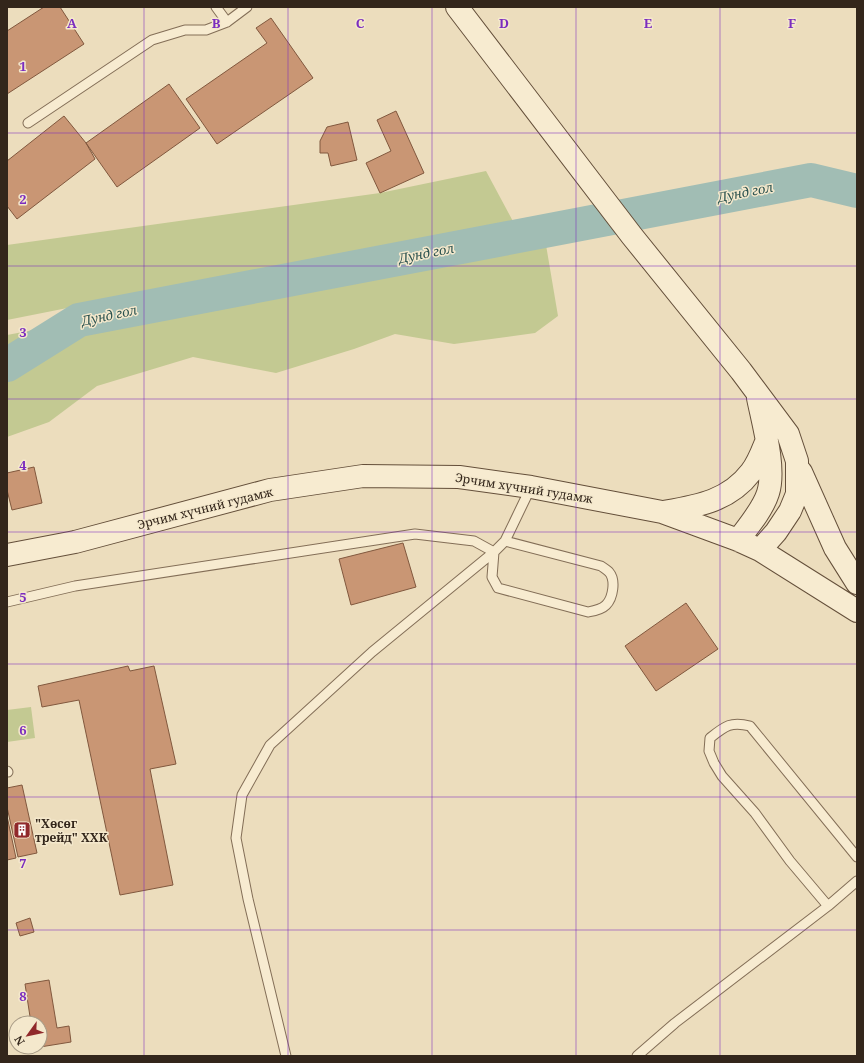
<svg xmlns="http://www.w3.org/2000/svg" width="864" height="1063" viewBox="0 0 864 1063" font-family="'Noto Serif',serif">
	<rect width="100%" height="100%" fill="#ecddbd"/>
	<path fill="#c3c992" d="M486,171L516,227L193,283L7,320V245L380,193Z
		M545,239L558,316L535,333L454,344L395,334L354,349L276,373L193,357L97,386L49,422L7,437V335L458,250Z
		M31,707L35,738L7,742V710Z"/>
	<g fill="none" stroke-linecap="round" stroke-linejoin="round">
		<path stroke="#a1bdb4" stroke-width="34" d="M7,365L79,320L811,180L857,191"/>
	</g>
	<path fill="#c99674" stroke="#81583e" d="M44,7H60L84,44L7,94V31Z
		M271,18L313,78L217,144L186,99L267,43L256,28Z
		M169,84L200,128L117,187L86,143Z
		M396,111L424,173L380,193L366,163L391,151L377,120Z
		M64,116L86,143L95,159L17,219L7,206V161Z
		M348,122L357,160L331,166L328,153H320V141L327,127Z
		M34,467L42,503L12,510L7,490V473Z
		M403,543L416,587L351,605L339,559Z
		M686,603L718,649L656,691L625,646Z
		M128,666L130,671L154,666L176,764L150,769L173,885L120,895L79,700L42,707L38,686Z
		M22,785L37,853L18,857L7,807V788Z
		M7,816L16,858L7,860Z
		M30,918L34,932L20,936L16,923Z
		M49,980L57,1028L69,1026L71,1042L40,1047V1023H31L25,984Z"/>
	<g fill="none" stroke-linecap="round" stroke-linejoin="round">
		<g stroke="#836e57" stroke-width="11">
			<path id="lane" d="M216,7L227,22
				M28,123L152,40L185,30H206L227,22L247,7
				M494,552L492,577L498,588L588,612C594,611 601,610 606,605C613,598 616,580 609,572C607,570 604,568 601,566L505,541
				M7,602L75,586L415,534L474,541L494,552
				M7,771L8,772
				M828,906L790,861L755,813L722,776L714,763L709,751L710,738C725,726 731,721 750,726L857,857
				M286,1056L248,899L236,838L242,795L270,745L372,652L494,552L505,541L531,487
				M637,1056L675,1023L828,906L857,881"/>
		</g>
		<g stroke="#644f3a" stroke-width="24">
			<path id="secondary" d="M457,7L632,236L741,371L788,434L797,461V494L790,511L776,532L760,550
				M801,472L835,548L857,583
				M664,512C698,506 729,501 751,472C758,463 762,452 766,442
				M738,540C748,527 763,509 768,493C776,469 763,423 758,398
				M7,555L75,542L270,490L363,476L459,477L531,487L662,512L738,540L760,550L857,611"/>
		</g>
		<use href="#lane" stroke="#f7ebd0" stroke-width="9"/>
		<use href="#secondary" stroke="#f7ebd0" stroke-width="22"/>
	</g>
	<path fill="none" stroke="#7b2cbf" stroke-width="1" stroke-opacity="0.55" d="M144,7V1056M288,7V1056M432,7V1056M576,7V1056M720,7V1056M7,133H857M7,266H857M7,399H857M7,532H857M7,664H857M7,797H857M7,930H857"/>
	<defs>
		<g id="building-square" transform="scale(0.9)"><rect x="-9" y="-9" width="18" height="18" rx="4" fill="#90292b" stroke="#f4e8cc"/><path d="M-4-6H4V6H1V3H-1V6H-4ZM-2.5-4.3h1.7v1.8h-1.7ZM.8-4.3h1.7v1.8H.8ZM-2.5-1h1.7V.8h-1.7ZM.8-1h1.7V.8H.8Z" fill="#fff"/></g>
	</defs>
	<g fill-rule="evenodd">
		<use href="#building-square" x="22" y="830"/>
	</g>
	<g text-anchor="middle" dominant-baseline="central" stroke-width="3" stroke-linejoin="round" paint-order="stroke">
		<g font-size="12" fill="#33261b" stroke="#f4e8cc">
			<text transform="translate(524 488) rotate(9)">Эрчим хүчний гудамж</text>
			<text transform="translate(205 508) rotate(-14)">Эрчим хүчний гудамж</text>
		</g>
		<g font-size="12" font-weight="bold" fill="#33261b" stroke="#f4e8cc" text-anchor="start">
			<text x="35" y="823">"Хөсөг<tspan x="35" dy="14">трейд" ХХК</tspan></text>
		</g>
		<g font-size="13" font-style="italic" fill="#2b524f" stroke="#f4e8cc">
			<text transform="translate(745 192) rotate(-11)">Дунд гол</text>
			<text transform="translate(426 253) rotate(-11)">Дунд гол</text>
			<text transform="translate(109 315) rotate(-12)">Дунд гол</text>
		</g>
	</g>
	<g font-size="13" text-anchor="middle" font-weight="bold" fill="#7b2cbf" stroke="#f4e8cc" stroke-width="3" stroke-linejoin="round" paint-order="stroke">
		<text x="72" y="28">A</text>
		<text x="216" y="28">B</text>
		<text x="360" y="28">C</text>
		<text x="504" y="28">D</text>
		<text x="648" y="28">E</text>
		<text x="792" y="28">F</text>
		<text x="23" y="71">1</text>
		<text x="23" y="204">2</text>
		<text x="23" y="337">3</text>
		<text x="23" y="470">4</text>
		<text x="23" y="602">5</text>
		<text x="23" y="735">6</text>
		<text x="23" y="868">7</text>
		<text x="23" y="1001">8</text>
	</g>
	<rect width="864" height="1063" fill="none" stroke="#33261b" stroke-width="16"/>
	<g transform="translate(28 1035) rotate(237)"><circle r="19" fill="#f4e8cc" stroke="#a79a85"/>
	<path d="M0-3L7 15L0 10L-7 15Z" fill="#90292b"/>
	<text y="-6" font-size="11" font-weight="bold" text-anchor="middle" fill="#33261b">N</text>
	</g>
</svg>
